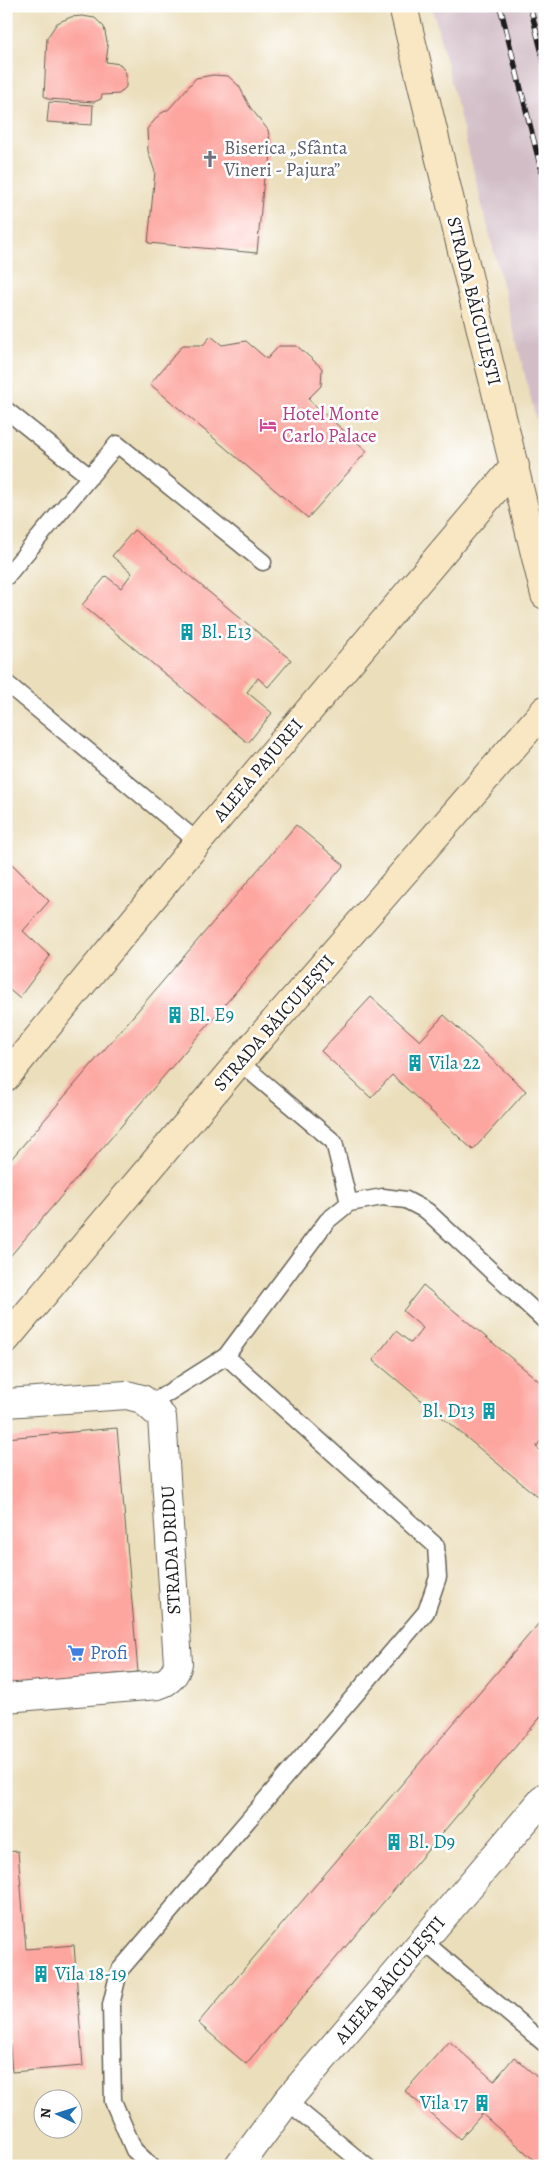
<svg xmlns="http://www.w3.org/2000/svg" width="551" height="2172" viewBox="0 0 551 2172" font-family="Alegreya,serif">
	<rect width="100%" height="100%" fill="#fff"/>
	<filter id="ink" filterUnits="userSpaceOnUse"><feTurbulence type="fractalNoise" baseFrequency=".02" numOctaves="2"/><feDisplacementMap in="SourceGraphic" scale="10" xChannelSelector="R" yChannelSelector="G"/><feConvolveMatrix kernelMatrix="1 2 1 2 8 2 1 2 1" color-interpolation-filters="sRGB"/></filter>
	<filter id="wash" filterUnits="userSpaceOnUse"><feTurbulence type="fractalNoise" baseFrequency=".0096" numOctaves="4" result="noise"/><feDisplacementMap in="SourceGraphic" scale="20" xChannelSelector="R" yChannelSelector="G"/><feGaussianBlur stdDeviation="1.12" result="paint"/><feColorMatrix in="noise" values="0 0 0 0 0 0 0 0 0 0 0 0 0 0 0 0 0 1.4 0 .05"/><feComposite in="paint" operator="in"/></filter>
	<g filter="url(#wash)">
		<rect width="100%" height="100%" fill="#ebdebb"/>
		<path fill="#d2bdc6" d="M432,6H545V455Z"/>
		<g id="blocks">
			<path fill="#fda59f" d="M82,16L95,18L104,27L108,47L106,62L120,64L126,73V87L119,94L102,95L101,99L94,102L48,99L44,96L47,38L57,23L71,17Z
				M213,75L228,76L239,86L250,107L268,130L271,146L270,166L264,177L257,253L148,243L155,172L148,151L147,129L160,114L169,109L196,78Z
				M49,102L93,105L92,125L47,122Z
				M211,336L222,345L246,341L267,359L279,346H297L322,368L321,386L308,399L367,451L308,518L150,384L183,345H203Z
				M134,530L291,660L268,687L258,678L247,692L272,713L248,743L82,605L106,576L121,588L132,573L112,556Z
				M296,825L344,865L6,1261V1165Z
				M11,863L49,901L23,931L50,956L19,998L6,987V869Z
				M371,997L420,1041L444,1015L526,1091L473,1150L392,1075L371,1098L321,1051Z
				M423,1285L545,1386V1435L536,1447L545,1454V1489L538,1497L373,1360L396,1331L411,1343L423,1328L403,1311Z
				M117,1428L138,1672L6,1684V1438Z
				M545,1616V1712L246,2064L198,2023Z
				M18,1851L26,1949L74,1945L83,2066L12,2072L6,1999V1852Z
				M449,2041L494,2081L514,2057L545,2084V2166H541L482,2114L460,2139L405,2091Z"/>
		</g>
	</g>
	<g filter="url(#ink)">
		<use href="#blocks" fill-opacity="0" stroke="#646054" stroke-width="1"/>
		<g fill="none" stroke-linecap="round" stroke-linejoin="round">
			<g stroke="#646054" stroke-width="19">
				<path id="lane" d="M6,410L90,477
					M6,577L117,444L263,562
					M6,683L198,842
					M239,1062L334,1142L349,1203
					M149,1405L226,1356L327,1221L349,1203L383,1197L406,1200L427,1211L545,1321
					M423,1941L545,2044
					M287,2101L366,2166
					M151,2166L134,2150L113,2101L111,2005L119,1971L426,1612L438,1577L436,1546L226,1356"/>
			</g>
			<g stroke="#646054" stroke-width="30">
				<path id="street" d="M6,1403L127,1395L142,1399L162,1417L178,1663C176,1674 169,1682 158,1685L6,1698
					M239,2166L287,2101L545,1797"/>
			</g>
			<g stroke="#646054" stroke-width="30">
				<path id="secondary" d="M403,6L545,595
					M6,1077L198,842L515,466
					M6,1339L239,1062L545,710"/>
			</g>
			<use href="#lane" stroke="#fff" stroke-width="16"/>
			<use href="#street" stroke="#fff" stroke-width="28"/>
			<use href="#secondary" stroke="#f9e7c3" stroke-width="28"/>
			<g stroke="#1c1c1c" stroke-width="5.5">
				<path id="rail" d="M500,6L545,185
					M530,6L545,65"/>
			</g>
			<use href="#rail" stroke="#fff" stroke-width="4" stroke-dasharray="11" stroke-linecap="butt"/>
		</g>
	</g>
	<defs>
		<g id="church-bare" transform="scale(1.35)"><path d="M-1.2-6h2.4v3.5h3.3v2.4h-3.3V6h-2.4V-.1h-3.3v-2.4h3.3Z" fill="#6b7280" stroke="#fff" stroke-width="2.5" paint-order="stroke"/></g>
		<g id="hotel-bare" transform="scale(1.35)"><path d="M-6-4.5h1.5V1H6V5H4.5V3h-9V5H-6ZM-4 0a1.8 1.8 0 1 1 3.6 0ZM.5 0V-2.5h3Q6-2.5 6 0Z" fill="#d1479c" stroke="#fff" stroke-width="2.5" paint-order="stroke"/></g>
		<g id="building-bare" transform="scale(1.35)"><path d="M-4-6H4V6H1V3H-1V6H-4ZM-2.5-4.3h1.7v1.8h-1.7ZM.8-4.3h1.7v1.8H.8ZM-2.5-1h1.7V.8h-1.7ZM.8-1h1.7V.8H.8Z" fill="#0f9aa8" stroke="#fff" stroke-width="2.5" paint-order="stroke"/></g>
		<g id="supermarket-bare" transform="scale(1.35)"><path d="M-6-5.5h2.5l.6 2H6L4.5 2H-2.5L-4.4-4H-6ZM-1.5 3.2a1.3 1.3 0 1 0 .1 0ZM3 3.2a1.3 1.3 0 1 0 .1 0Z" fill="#3f7fe0" stroke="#fff" stroke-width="2.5" paint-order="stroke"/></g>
	</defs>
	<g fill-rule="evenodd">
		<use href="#church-bare" x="210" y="159"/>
		<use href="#hotel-bare" x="268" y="425"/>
		<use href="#building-bare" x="187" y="632"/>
		<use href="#building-bare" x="175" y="1015"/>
		<use href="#building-bare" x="415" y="1063"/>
		<use href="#building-bare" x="489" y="1411"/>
		<use href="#supermarket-bare" x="76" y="1653"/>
		<use href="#building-bare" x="394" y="1842"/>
		<use href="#building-bare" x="41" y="1974"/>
		<use href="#building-bare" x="482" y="2103"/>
	</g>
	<g text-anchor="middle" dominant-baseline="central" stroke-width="5" stroke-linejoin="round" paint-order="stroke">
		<g font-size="19" fill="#5b616d" stroke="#fff" text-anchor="start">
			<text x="224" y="148">Biserica „Sfânta<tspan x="224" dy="22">Vineri - Pajura”</tspan></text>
		</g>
		<g font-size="19" fill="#1c1c1c" stroke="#fff">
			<text transform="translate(474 301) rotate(76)">STRADA BĂICULEȘTI</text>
			<text transform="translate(258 770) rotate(-50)">ALEEA PAJUREI</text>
			<text transform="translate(274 1023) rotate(-49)">STRADA BĂICULEȘTI</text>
			<text transform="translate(171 1550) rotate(-93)">STRADA DRIDU</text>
			<text transform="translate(390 1980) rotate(-50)">ALEEA BĂICULEȘTI</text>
		</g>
		<g font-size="19" fill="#b23c85" stroke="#fff" text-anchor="start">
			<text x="282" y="414">Hotel Monte<tspan x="282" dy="22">Carlo Palace</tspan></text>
		</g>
		<g font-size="19" fill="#0d838f" stroke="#fff" text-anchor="start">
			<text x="201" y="632">Bl. E13</text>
			<text x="189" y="1015">Bl. E9</text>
			<text x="429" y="1063">Vila 22</text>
			<text x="475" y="1411" text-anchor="end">Bl. D13</text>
			<text x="408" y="1842">Bl. D9</text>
			<text x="55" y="1974">Vila 18-19</text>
			<text x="468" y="2103" text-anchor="end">Vila 17</text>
		</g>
		<g font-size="19" fill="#366cbe" stroke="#fff" text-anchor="start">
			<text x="90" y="1653">Profi</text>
		</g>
	</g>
	<rect width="551" height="2172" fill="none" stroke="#fff" stroke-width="25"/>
	<g transform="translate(58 2114) rotate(274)"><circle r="24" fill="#ffffff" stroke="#a4a4a4"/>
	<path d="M0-4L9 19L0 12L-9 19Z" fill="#1f6fb2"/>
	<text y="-8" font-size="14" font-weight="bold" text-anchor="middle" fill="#1c1c1c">N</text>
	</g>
</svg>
